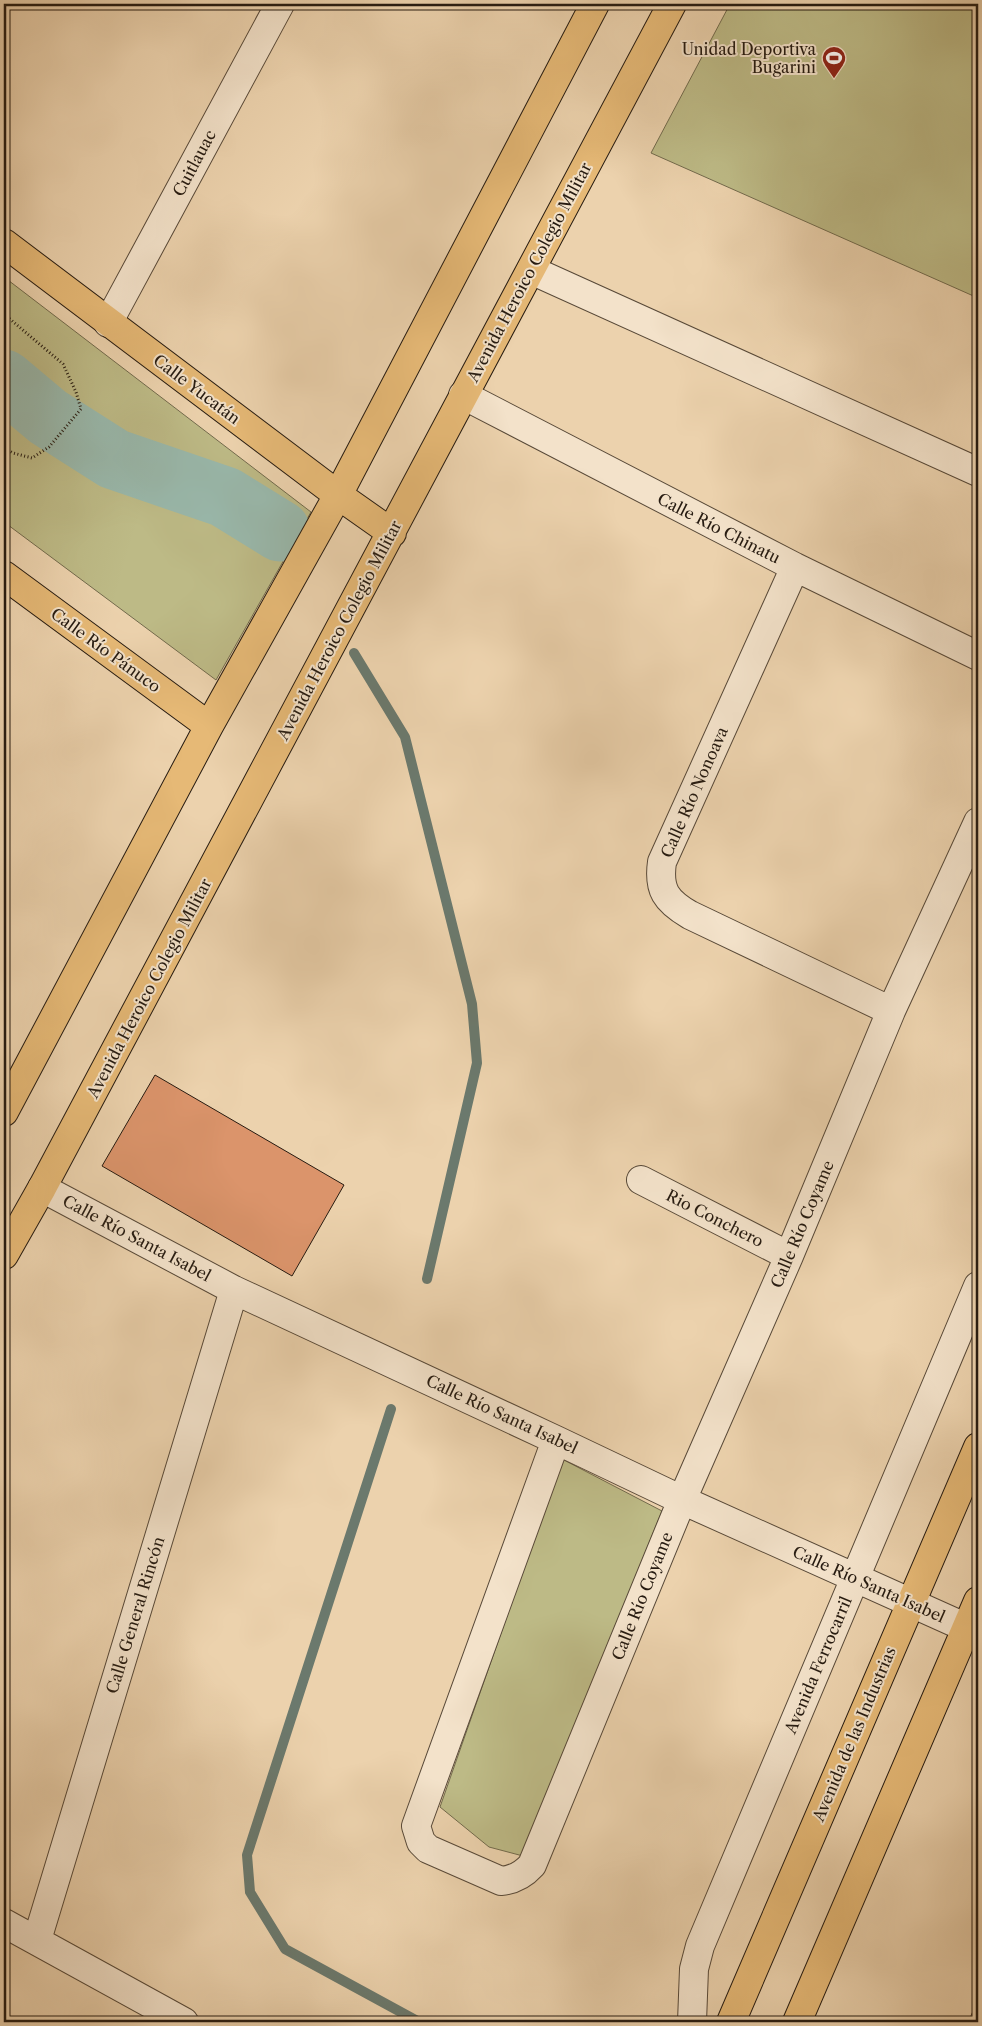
<svg xmlns="http://www.w3.org/2000/svg" width="982" height="2026" viewBox="0 0 982 2026" font-family="'Libre Caslon Text',serif">
	<rect width="100%" height="100%" fill="#ecd2ad"/>
	<filter id="stains"><feTurbulence type="fractalNoise" baseFrequency=".004" numOctaves="4"/><feColorMatrix values="0 0 0 0 .2 0 0 0 0 .09 0 0 0 0 .02 0 0 0 .5 -.17"/></filter>
	<radialGradient id="worn" r=".72"><stop offset=".6" stop-color="#630" stop-opacity="0"/><stop offset="1" stop-color="#630" stop-opacity=".3"/></radialGradient>
	<path fill="#bdba86" stroke="#726a4c" d="M730,4H978V298L651,153Z
		M4,277L311,512L216,680L4,522Z
		M562,1459L662,1511L523,1856L489,1847L440,1807Z"/>
	<g fill="none" stroke-linecap="round" stroke-linejoin="round">
		<path stroke="#6b796d" stroke-width="10" d="M354,653L405,737L472,1004L477,1063L427,1279
			M391,1409L247,1855L250,1892L285,1949L419,2022"/>
		<path stroke="#99b8ab" stroke-width="61" d="M4,380L48,417L114,459L225,497L280,531"/>
	</g>
	<path fill="#db946b" stroke="#261b11" d="M155,1075L344,1185L292,1276L102,1166Z"/>
	<g fill="none" stroke-linecap="round" stroke-linejoin="round">
		<g stroke="#584938" stroke-width="30">
			<path id="minor" d="M531,270L978,472
				M108,323L280,4
				M463,395L795,567L978,656
				M795,567L662,862C658,890 666,901 690,915L891,1011
				M641,1180L789,1256
				M42,1188L234,1290L556,1440L682,1500L967,1628
				M556,1440L416,1826L421,1842L428,1849L501,1881C514,1880 523,1875 532,1865L682,1500L789,1256L891,1011L978,822
				M4,1923L184,2022
				M37,1940L234,1290
				M692,2022L694,1969L700,1946L978,1286"/>
		</g>
		<g stroke="#261b11" stroke-width="30">
			<path id="major" d="M4,243L338,495L392,533
				M4,575L209,726
				M4,1112L209,726L338,495L595,4
				M4,1255L42,1188L672,4
				M731,2022L978,1447
				M797,2022L978,1601"/>
		</g>
		<path stroke="#261b11" stroke-width="3" stroke-dasharray="1 2.5" stroke-linecap="butt" d="M4,314L63,364L76,392L81,409L49,447L32,458L13,453L4,448"/>
		<use href="#minor" stroke="#f3e2ca" stroke-width="28"/>
		<use href="#major" stroke="#e6b976" stroke-width="28"/>
		<g stroke="#261b11" stroke-width="5.5">
			<path id="rail" d="M971,2022L978,2005"/>
		</g>
		<use href="#rail" stroke="#f3e2ca" stroke-width="4" stroke-dasharray="11" stroke-linecap="butt"/>
	</g>
	<defs>
		<g id="stadium-pin" transform="scale(1.25)"><path d="M0 17L-7.5 6A9.5 9.5 0 1 1 7.5 6Z" fill="#8f2418" stroke="#f3e2ca"/><path d="M0-5a6.5 5 0 1 0 0 10a6.5 5 0 1 0 0-10ZM-3.5-1.8h7v3.6h-7Z" fill="#fff"/></g>
	</defs>
	<g fill-rule="evenodd">
		<use href="#stadium-pin" x="834" y="58"/>
	</g>
	<g text-anchor="middle" dominant-baseline="central" stroke-width="4" stroke-linejoin="round" paint-order="stroke">
		<g font-size="16" fill="#261b11" stroke="#f3e2ca" text-anchor="end">
			<text x="816" y="49">Unidad Deportiva<tspan x="816" dy="18">Bugarini</tspan></text>
		</g>
		<g font-size="16" fill="#261b11" stroke="#f3e2ca">
			<text transform="translate(194 163) rotate(-62)">Cuitlauac</text>
			<text transform="translate(529 272) rotate(-62)">Avenida Heroico Colegio Militar</text>
			<text transform="translate(197 389) rotate(37)">Calle Yucatán</text>
			<text transform="translate(719 528) rotate(27)">Calle Río Chinatu</text>
			<text transform="translate(339 630) rotate(-62)">Avenida Heroico Colegio Militar</text>
			<text transform="translate(106 650) rotate(36)">Calle Río Pánuco</text>
			<text transform="translate(694 792) rotate(-66)">Calle Río Nonoava</text>
			<text transform="translate(149 988) rotate(-62)">Avenida Heroico Colegio Militar</text>
			<text transform="translate(715 1218) rotate(27)">Rio Conchero</text>
			<text transform="translate(802 1224) rotate(-67)">Calle Río Coyame</text>
			<text transform="translate(137 1238) rotate(28)">Calle Río Santa Isabel</text>
			<text transform="translate(502 1414) rotate(25)">Calle Río Santa Isabel</text>
			<text transform="translate(869 1584) rotate(24)">Calle Río Santa Isabel</text>
			<text transform="translate(642 1596) rotate(-68)">Calle Río Coyame</text>
			<text transform="translate(135 1615) rotate(-73)">Calle General Rincón</text>
			<text transform="translate(818 1665) rotate(-67)">Avenida Ferrocarril</text>
			<text transform="translate(854 1734) rotate(-67)">Avenida de las Industrias</text>
		</g>
	</g>
	<rect width="982" height="2026" fill="none" stroke="#ecd2ad" stroke-width="20"/>
	<rect x="5" y="5" width="972" height="2016" fill="none" stroke="#261b11" stroke-width="2.5"/>
	<rect x="10" y="10" width="962" height="2006" fill="none" stroke="#261b11"/>
	<rect width="100%" height="100%" filter="url(#stains)"/>
	<rect width="100%" height="100%" fill="url(#worn)"/>
</svg>
